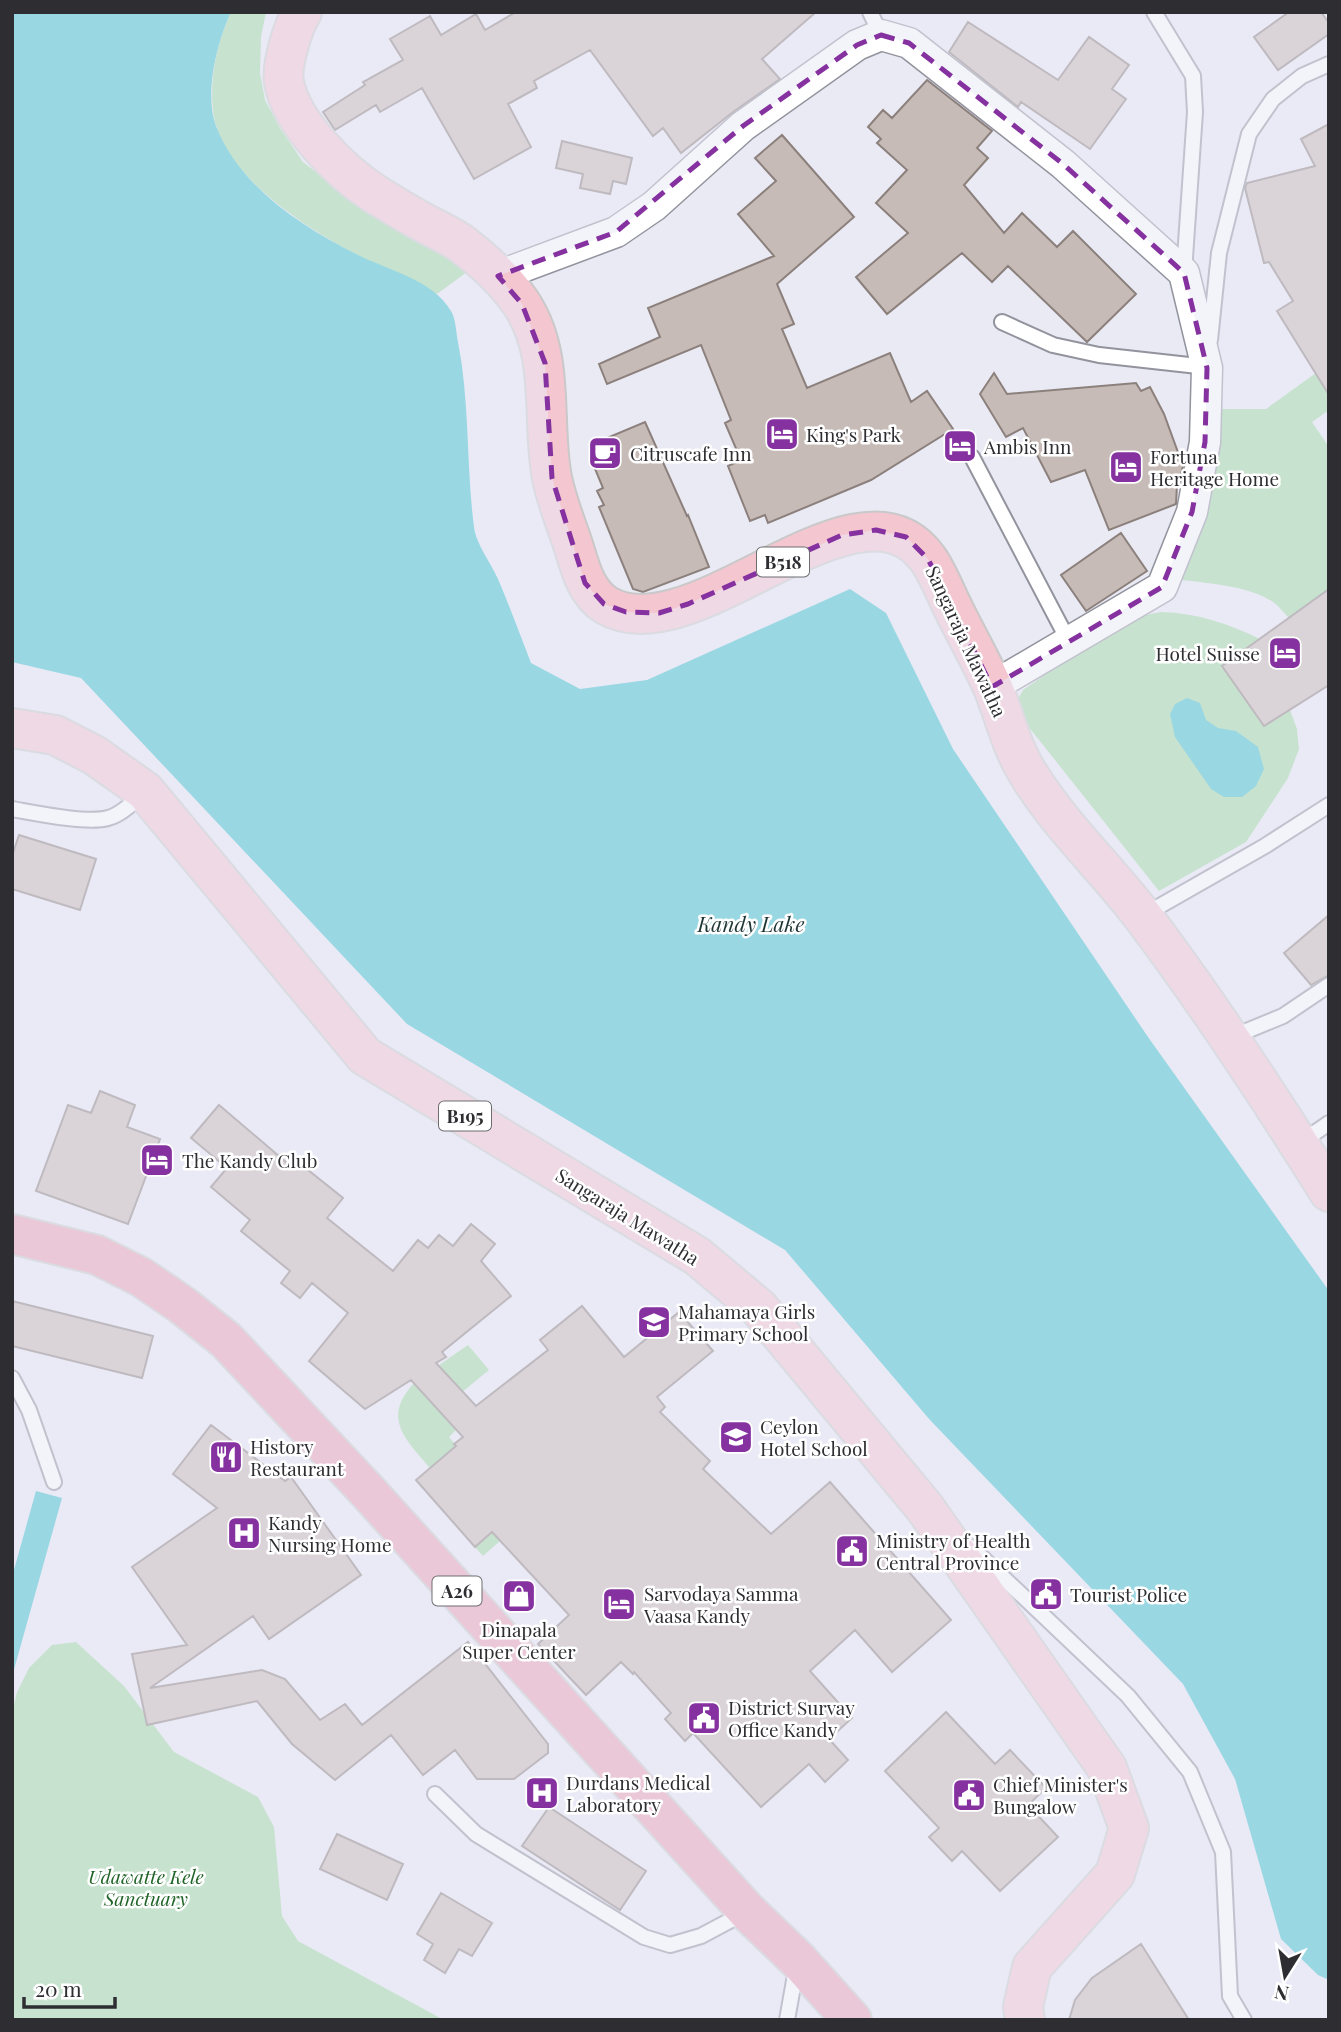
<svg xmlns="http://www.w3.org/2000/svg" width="1341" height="2032" viewBox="0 0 1341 2032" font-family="'Playfair Display',serif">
	<rect width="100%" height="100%" fill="#eaeaf5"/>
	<path fill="#9edaa0" d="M231,12H266L261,37L260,73L265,100L280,128L303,162L365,210L427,243L467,272L437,294C410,279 382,268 355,254C307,228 228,178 215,122C207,86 216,45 231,12Z
		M1316,373L1321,382L1329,377V410L1312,422L1329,447V589L1289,618C1284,613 1279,606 1273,602C1248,585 1204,583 1174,579L1219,409H1266Z
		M1161,612C1197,613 1227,623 1260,639L1223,667L1264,726L1290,710L1297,729L1299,749L1288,778L1246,842L1159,891L1016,711L1018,699L1023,690L1125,619Z
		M468,1345L489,1370L439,1411L456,1430L449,1437L520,1523L483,1556L475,1547L494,1531L436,1463L430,1468C404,1438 381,1417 416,1381Z
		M76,1642L124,1686L174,1752L258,1797L274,1827L282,1916L298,1941L444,2020H12V1713L17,1692L29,1668L52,1645Z"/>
	<path fill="#38c2cb" d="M12,12H231C217,42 204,94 216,126C239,186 302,227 358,255C388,270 433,280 451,311C456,319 456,333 458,342C470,403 466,465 474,527C476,544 491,563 498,579C510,607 520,635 531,663L580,689L647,680L850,589L886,613L953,749L1148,1037L1329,1291V1980L1318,1975L1281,1939L1235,1779L1183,1684L930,1420L785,1250L407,1024L81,678L12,662Z
		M1187,698L1200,703L1206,720L1218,728L1236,731L1258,747L1264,769L1256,786L1242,797H1224L1211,789L1175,737L1170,714L1175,704Z
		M36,1491L62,1498L13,1673L12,1577Z"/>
	<path fill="#c7bbb7" stroke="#8c807c" stroke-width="2" d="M516,12H816L762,59L780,79L733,112L681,153L663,128L653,136L590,50L534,81L537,88L508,104L531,147L474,179L422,88L380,112L376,105L335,130L323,112L365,85L363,82L403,60L390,39L430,16L441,35L476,14L485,30Z
		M1289,12H1321L1329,23V34L1278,70L1254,37Z
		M968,22L1058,80L1089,37L1129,65L1112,89L1126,99L1090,149L1021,102L1018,107L949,52Z
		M927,80L992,131L977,148L988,158L964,185L1004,233L1022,213L1057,247L1073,231L1136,294L1087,342L1008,266L992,282L962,253L887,314L856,277L908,233L876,203L907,170L877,143L881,139L868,127L883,110L892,118Z
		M1329,124V395L1277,311L1293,301L1269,262L1264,263L1245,188L1247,183L1315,166L1301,139Z
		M782,135L854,217L777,284L794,324L782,329L807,388L890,353L911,402L927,391L953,429L871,480L768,523L765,515L750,521L728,466L741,460L725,423L731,420L701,345L607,384L599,364L660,337L648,308L774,256L738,214L776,181L755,158Z
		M562,141L632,158L626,184L613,181L610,194L580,188L583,174L556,168Z
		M994,373L1007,394L1136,383L1141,391L1150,387L1164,414L1183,466L1179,484L1177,485L1176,504L1109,530L1085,470L1051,482L1023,428L1006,437L980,394Z
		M645,422L687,516L688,515L709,567L643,592L633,589L599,507L604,505L597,491L603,488L593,464L603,461L595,443Z
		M1121,533L1147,571L1086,611L1061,575Z
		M1329,589V685L1264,726L1222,666Z
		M19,835L96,859L80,910L12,889V856Z
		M1329,915V975L1311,985L1284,953Z
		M100,1091L135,1105L127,1127L160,1139L128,1224L36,1191L68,1105L91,1113Z
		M219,1105L293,1168L298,1162L343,1198L327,1218L393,1271L418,1240L428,1248L439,1235L453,1246L471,1224L495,1244L481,1261L511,1296L442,1352L446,1357L436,1363L476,1406L548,1350L540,1340L582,1306L624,1357L679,1312L713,1351L657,1397L665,1407L660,1412L710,1461L703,1469L771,1534L830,1482L951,1620L892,1672L855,1630L810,1671L852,1718L829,1739L848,1760L825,1782L809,1764L761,1807L693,1733L685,1741L665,1719L671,1713L634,1672L633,1674L621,1662L586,1695L538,1644L569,1615L492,1532L475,1547L416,1480L456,1446L454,1444L463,1437L411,1380L365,1409L309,1361L348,1313L312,1283L300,1298L281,1283L290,1271L241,1231L250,1220L211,1187L227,1168L191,1138Z
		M12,1301L153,1336L142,1378L12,1346Z
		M211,1425L285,1481L291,1477L361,1575L269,1639L253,1616L150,1688L262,1670L285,1679L320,1720L345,1704L362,1725L468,1642L548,1744V1753L514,1779H477L455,1750L423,1775L391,1735L335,1780L292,1744L257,1701L147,1725L132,1654L187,1645L132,1567L217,1508L173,1474Z
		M946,1712L995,1764L1010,1750L1046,1788L1028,1805L1058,1837L1000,1891L962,1851L952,1861L929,1837L939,1828L885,1771Z
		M549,1807L646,1871L620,1910L522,1846Z
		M337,1834L403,1864L387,1900L320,1869Z
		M441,1893L492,1923L472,1956L459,1949L445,1973L424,1960L433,1944L417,1934Z
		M1141,1944L1189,2020H1069L1075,2000L1092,1978Z"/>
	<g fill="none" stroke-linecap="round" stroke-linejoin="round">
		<g stroke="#92939d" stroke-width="18">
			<path id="lane" d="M870,12L881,35
				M1154,12L1193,76L1195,112L1184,272
				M1002,322L1053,345L1099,355L1207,367
				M1210,340L1219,253L1249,134L1273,99L1302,76L1329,64
				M972,457L1068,640
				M12,809C35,813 87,824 108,818C121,815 135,801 144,792
				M1144,915L1265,846L1329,805
				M1232,1037L1283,1016L1329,985
				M1300,1143L1329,1123
				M12,1378L29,1410L54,1482
				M971,1547L1128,1696L1190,1772L1223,1852L1230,1996L1244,2020
				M435,1794L476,1834L644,1937L670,1945L701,1936L746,1912
				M787,2020L797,1964"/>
		</g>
		<g stroke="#92939d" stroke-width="33">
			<path id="street" d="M498,276L616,232L654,206L743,126L857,45L881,35L909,43L1063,164L1184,273L1207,368L1205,442L1192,512L1162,587L992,687"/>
		</g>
		<g stroke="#c9c9ca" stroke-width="42">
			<path id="primary" d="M302,12C293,26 281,66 284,82C291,123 341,172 375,194C393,205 412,217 430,226C441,232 453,237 462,244C483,260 506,281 521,303C555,354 542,415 551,472C555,499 567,525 575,551C581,571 587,593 606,605C693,657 858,462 928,559C938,573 945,592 953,608C966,635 982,662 994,690C1005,718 1012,749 1029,775C1061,827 1107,869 1144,918C1210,1006 1271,1099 1329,1192
				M12,728L55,735L94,755L145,791L365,1056L697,1256L759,1308L925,1508L1107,1768L1129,1828L1115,1874L1032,1967L1023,2007L1025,2020"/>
		</g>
		<g stroke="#c9c9ca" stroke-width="42">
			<path id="highway" d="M12,1234L97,1255L141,1277L182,1305L226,1340L370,1494L747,1911L798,1960L852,2020"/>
		</g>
		<use href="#lane" stroke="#fff" stroke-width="14"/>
		<use href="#street" stroke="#fff" stroke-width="30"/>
		<use href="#primary" stroke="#f4c6d0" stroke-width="38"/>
		<use href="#highway" stroke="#eda0b1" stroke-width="38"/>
	</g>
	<path d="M0 0H1341V2032H0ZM881,35L909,43L1063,164L1184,273L1207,368L1205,442L1192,512L1162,587L992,687L928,559L906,537L876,530L842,535L688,604L659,613L626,612L604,604L585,583L552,478L545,363L522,304L498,276L616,232L743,126L857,45Z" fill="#eaeaf5" fill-opacity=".55" fill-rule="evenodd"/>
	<path fill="none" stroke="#85319f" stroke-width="5" stroke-dasharray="14 9" stroke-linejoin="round" d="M881,35L909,43L1063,164L1184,273L1207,368L1205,442L1192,512L1162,587L992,687L928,559L906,537L876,530L842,535L688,604L659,613L626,612L604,604L585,583L552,478L545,363L522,304L498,276L616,232L743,126L857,45Z"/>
	<defs>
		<g id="hotel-square" transform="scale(1.75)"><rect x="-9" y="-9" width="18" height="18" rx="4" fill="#85319f" stroke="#fff"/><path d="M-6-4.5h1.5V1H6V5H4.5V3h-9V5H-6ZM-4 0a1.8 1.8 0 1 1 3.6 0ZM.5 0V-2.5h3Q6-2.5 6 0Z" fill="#fff"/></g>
		<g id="cafe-square" transform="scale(1.75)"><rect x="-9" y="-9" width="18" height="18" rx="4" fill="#85319f" stroke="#fff"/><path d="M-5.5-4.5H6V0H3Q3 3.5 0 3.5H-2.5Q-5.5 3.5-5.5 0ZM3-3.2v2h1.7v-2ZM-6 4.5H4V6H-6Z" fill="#fff"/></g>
		<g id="school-square" transform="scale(1.75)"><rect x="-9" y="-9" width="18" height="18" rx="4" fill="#85319f" stroke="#fff"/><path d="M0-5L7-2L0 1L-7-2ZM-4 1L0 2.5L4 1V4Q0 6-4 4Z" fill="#fff"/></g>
		<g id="university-square" transform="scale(1.75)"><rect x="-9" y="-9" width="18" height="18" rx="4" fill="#85319f" stroke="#fff"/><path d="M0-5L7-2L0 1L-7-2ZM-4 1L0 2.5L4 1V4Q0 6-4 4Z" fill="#fff"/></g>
		<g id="restaurant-square" transform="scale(1.75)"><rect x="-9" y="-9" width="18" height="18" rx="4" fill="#85319f" stroke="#fff"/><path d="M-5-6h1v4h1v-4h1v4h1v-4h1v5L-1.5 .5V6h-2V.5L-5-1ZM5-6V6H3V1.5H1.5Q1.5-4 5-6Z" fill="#fff"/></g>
		<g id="hospital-square" transform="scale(1.75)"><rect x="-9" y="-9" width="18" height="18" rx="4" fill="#85319f" stroke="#fff"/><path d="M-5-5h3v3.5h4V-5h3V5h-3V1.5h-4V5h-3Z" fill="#fff"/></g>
		<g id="civic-square" transform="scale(1.75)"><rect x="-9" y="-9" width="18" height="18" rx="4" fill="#85319f" stroke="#fff"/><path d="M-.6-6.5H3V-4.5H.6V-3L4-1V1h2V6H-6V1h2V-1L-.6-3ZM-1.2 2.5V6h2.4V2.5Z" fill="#fff"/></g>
		<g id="shop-square" transform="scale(1.75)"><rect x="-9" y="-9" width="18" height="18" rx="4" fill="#85319f" stroke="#fff"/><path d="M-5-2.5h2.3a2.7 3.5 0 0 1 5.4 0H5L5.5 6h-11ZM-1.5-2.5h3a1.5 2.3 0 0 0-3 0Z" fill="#fff"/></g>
	</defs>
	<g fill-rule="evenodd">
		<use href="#hotel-square" x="782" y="434"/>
		<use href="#hotel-square" x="960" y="446"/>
		<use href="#cafe-square" x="605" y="453"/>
		<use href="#hotel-square" x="1126" y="467"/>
		<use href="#hotel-square" x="1285" y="653"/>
		<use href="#hotel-square" x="157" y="1160"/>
		<use href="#school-square" x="654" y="1322"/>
		<use href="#university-square" x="736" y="1437"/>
		<use href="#restaurant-square" x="226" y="1457"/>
		<use href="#hospital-square" x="244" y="1533"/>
		<use href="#civic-square" x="852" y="1551"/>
		<use href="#civic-square" x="1046" y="1594"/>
		<use href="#shop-square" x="519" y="1596"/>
		<use href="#hotel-square" x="619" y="1604"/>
		<use href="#civic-square" x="704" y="1718"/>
		<use href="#hospital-square" x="542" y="1793"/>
		<use href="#civic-square" x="969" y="1795"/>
	</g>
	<g text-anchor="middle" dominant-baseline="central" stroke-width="5" stroke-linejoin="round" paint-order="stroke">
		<g fill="#fff" stroke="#6d6d70" stroke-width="2">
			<rect x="757" y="547.5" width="52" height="29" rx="5"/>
			<rect x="439" y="1101.5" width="52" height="29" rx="5"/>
			<rect x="432.5" y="1576.5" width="49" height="29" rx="5"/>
		</g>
		<g font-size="18" font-weight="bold" fill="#2e2e32">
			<text x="783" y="562">B518</text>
			<text x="465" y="1116">B195</text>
			<text x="457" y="1591">A26</text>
		</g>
		<g font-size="19" fill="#2e2e32" stroke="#fff" text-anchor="start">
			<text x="806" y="434">King's Park</text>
			<text x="984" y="446">Ambis Inn</text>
			<text x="630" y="453">Citruscafe Inn</text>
			<text x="1150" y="456">Fortuna<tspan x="1150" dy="22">Heritage Home</tspan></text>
			<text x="1260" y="653" text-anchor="end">Hotel Suisse</text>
			<text x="182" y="1160">The Kandy Club</text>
			<text x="678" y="1311">Mahamaya Girls<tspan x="678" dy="22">Primary School</tspan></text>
			<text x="760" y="1426">Ceylon<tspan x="760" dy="22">Hotel School</tspan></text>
			<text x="250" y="1446">History<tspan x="250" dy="22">Restaurant</tspan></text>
			<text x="268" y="1522">Kandy<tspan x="268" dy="22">Nursing Home</tspan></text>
			<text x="876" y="1540">Ministry of Health<tspan x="876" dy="22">Central Province</tspan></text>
			<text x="644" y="1593">Sarvodaya Samma<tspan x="644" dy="22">Vaasa Kandy</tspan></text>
			<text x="1070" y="1594">Tourist Police</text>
			<text x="519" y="1629" text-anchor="middle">Dinapala<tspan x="519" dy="22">Super Center</tspan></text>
			<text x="728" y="1707">District Survay<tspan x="728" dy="22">Office Kandy</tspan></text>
			<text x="566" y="1782">Durdans Medical<tspan x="566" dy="22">Laboratory</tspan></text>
			<text x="993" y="1784">Chief Minister's<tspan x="993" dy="22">Bungalow</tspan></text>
		</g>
		<g font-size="19" fill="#2e2e32" stroke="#fff">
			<text transform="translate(967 641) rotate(65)">Sangaraja Mawatha</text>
			<text transform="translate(628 1216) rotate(32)">Sangaraja Mawatha</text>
		</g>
		<g font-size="19" font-style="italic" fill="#206428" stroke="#fff">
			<text x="146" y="1876">Udawatte Kele<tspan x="146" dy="22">Sanctuary</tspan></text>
		</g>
		<g font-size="21" font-style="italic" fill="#1e3536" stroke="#fff">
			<text x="751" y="923">Kandy Lake</text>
		</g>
	</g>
	<rect width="1341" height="2032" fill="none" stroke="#2e2e32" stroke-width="28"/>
	<g transform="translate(1285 1976) rotate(191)" stroke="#ffffff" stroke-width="5" paint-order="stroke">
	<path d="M0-5L12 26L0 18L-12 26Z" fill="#2e2e32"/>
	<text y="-10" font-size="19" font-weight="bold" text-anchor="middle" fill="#2e2e32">N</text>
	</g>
	<path d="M24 1997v10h91v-10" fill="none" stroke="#2e2e32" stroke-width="3.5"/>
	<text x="35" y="1997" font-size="21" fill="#2e2e32" stroke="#ffffff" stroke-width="5" paint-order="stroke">20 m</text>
</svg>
